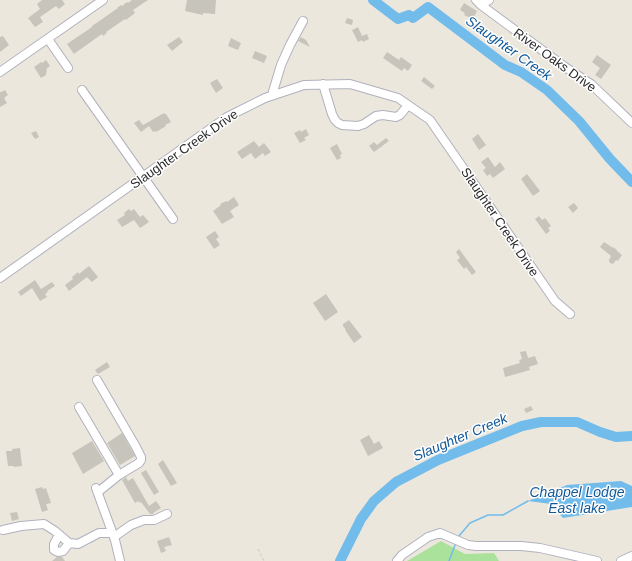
<svg xmlns="http://www.w3.org/2000/svg" width="632" height="561" viewBox="0 0 632 561" font-family="Helvetica,sans-serif">
	<rect width="100%" height="100%" fill="#ece7dd"/>
	<path fill="#aae19b" d="M441,541L465,554L494,553L499,561H407Z"/>
	<path fill="#72bceb" d="M621,481L632,486V507L563,518L551,504L528,501L567,485Z"/>
	<g fill="none" stroke-linecap="round" stroke-linejoin="round">
		<path stroke="#72bceb" stroke-width="1.5" d="M459,536L470,523L488,515H503L528,501
			M449,561L455,545"/>
		<path stroke="#72bceb" stroke-width="10" d="M373,0L398,19L409,15L413,18L428,7L505,65L521,72L547,90L579,121L610,159L632,182
			M340,561L361,519L374,501L396,482L438,460L522,426L541,422H577L600,432L616,437L632,436"/>
	</g>
	<path fill="#c7c4bc" d="M42,0H62L65,4L59,9L56,6L40,17L43,22L35,27L28,18L40,9L37,4Z
		M132,0H148L133,10L135,13L126,20L125,19L106,32L107,33L103,36L102,34L99,36L74,54L67,44L92,27V26L118,8H117L121,5L122,6L127,2L128,3Z
		M187,0H216L215,14L203,13V15L185,11Z
		M464,3L477,11L473,19L464,15L465,13L460,10Z
		M347,18L353,20L352,25L345,23Z
		M358,27L362,36L367,34L369,39L363,42L362,40L358,42L352,30Z
		M3,36L9,45L0,52V37Z
		M179,37L183,42L172,51L167,45Z
		M301,37L306,40L310,47L298,41Z
		M231,38L241,43L238,50L228,46Z
		M255,51L267,56L264,63L252,58Z
		M387,52L399,60L401,57L412,65L408,71L404,68L402,71L383,58Z
		M597,55L611,65L601,79L595,75L600,68L592,62Z
		M46,60L50,66L47,68L46,75L41,78L34,67L41,62L42,63Z
		M424,77L435,86L432,89L421,81Z
		M217,79L223,88L216,93L210,83Z
		M5,90L8,95L4,98L7,103L0,107V92H1Z
		M164,113L165,114H166L171,122L165,125L166,126L156,132L155,131L153,132L149,126L141,132L134,123L139,120L143,125Z
		M306,129L309,135L304,138L306,140L300,143L294,133L300,130L301,132Z
		M36,131L39,137L35,139L31,133Z
		M478,134L486,145L479,150L472,139Z
		M386,138L389,141L374,152L369,146L374,142L377,145Z
		M254,141L259,147L264,143L271,152L265,156L263,153L255,159L251,153L242,159L237,152Z
		M337,144L342,154L340,155L341,158L337,160L330,148Z
		M488,157L495,167L500,162L505,169L493,178L490,174L487,176L483,170L486,168L481,162Z
		M527,174L540,191L533,196L521,179Z
		M234,197L239,205L230,211L234,217L222,224L213,211L221,205L220,204L226,201L227,202Z
		M574,203L578,208L573,213L568,207Z
		M129,209L131,211L134,209L140,217L143,215L149,222L140,228L134,220L122,227L117,220L125,215L124,213Z
		M539,216L542,220L545,218L551,226L548,228L550,231L546,234L535,219Z
		M215,231L219,237L216,239L220,245L214,249L206,237Z
		M604,242L613,248V247L617,250V251L622,255L618,261L616,260L614,263L612,264L609,262V260L611,256L600,247Z
		M459,249L476,272L472,275L466,267L464,269L457,260L460,258L456,252Z
		M89,266L98,277L92,282L87,277L69,291L65,285L73,279L72,277L78,272L79,274Z
		M35,280L41,289L52,282L55,286L47,291L48,292L45,294L47,297L40,301L32,288L21,296L18,292Z
		M326,294L338,312L325,321L313,303Z
		M349,320L362,337L354,343L345,330H346L343,326V324Z
		M526,351L528,358L535,356L538,364L529,367L530,370L505,377L503,368L520,363L519,360L522,359L520,352Z
		M107,362L110,367L98,374L95,370Z
		M531,406L533,410L526,413L524,409Z
		M122,433L135,456L120,465L107,443Z
		M369,435L374,444L379,441L383,448L368,456L360,440Z
		M92,441L104,461L83,474L72,453Z
		M20,448L22,466L14,467V466H8L6,451H12V449Z
		M163,460L177,483L171,486L158,464Z
		M146,470L159,492L154,495L141,473Z
		M126,477L128,481L133,478L149,506L156,501L161,508L153,513L154,514H150L141,502L140,503L138,501L135,503L122,480Z
		M42,487L43,489L46,488L51,503L46,504L48,510L42,512L35,489Z
		M17,512L19,519L12,521L10,513Z
		M169,537L172,545L164,547L166,551L161,553L157,541Z
		M57,557H62L65,561H52Z"/>
	<g fill="none" stroke-linecap="round" stroke-linejoin="round">
		<g stroke="#b0b1be" stroke-width="10">
			<path id="minor" d="M476,0L481,5L565,67L591,84L632,123
				M481,5L489,0
				M48,39L68,68
				M0,72L103,0
				M323,84L332,114L335,120L338,123L342,125L358,126L364,124L376,116L383,115L396,117L400,115L408,105
				M82,90L173,219
				M272,95L281,65L290,45L303,21
				M0,278L227,117L265,98L304,85L350,84L398,98L430,120L555,301L570,314
				M97,380L136,447L141,457V460L139,463L119,475L98,492
				M79,407L119,475
				M96,488L115,540L120,561
				M3,530L21,526L44,524L55,531L69,543L78,544L99,533H112
				M59,535L54,544V550L58,552L63,551L69,543
				M114,537L131,525L144,520H154L167,514
				M397,561L402,555L428,537L440,533L468,545L476,546H521L540,548L597,561
				M621,561L632,556"/>
		</g>
		<path stroke="#c8c8c8" stroke-width="1" stroke-dasharray="3 2" stroke-linecap="butt" d="M258,549L264,561"/>
		<use href="#minor" stroke="#fff" stroke-width="8"/>
	</g>
	<g text-anchor="middle" dominant-baseline="central" stroke-width="3" stroke-linejoin="round" paint-order="stroke">
		<g font-size="13" fill="#2a2a2a" stroke="#fff">
			<text transform="translate(555 60) rotate(36)">River Oaks Drive</text>
			<text transform="translate(184 149) rotate(-35)">Slaughter Creek Drive</text>
			<text transform="translate(500 222) rotate(56)">Slaughter Creek Drive</text>
		</g>
		<g font-size="14" font-style="italic" fill="#115898" stroke="#fff">
			<text transform="translate(509 48) rotate(35)">Slaughter Creek</text>
			<text transform="translate(460 437) rotate(-23)">Slaughter Creek</text>
			<text x="577" y="492">Chappel Lodge<tspan x="577" dy="16">East lake</tspan></text>
		</g>
	</g>
</svg>
